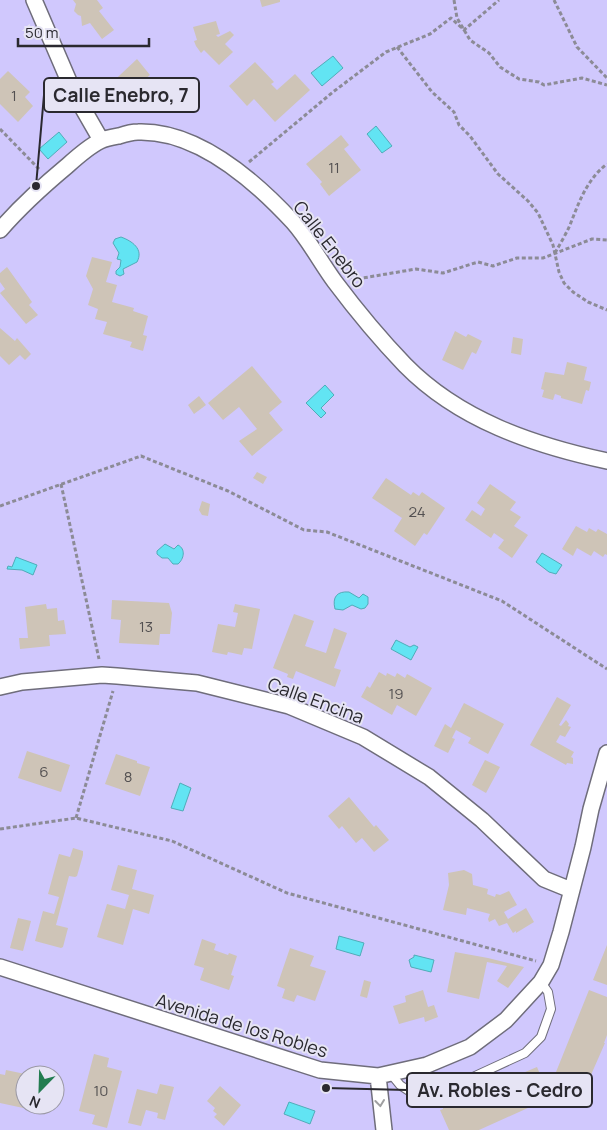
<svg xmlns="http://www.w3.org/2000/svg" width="607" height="1130" viewBox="0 0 607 1130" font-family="Manrope,sans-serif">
	<rect width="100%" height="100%" fill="#e6e4f4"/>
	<path fill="#d0c8fd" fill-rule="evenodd" d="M0,0H607V1130H0ZM25,1075H55V1105H25Z"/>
	<path fill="#62e4f3" stroke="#51acb8" d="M333,56L343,68L322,86L311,73Z
		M376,126L392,146L382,153L367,134Z
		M59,132L67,142L48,159L39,149Z
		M121,237C132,241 144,249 137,262L123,269L124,274L120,276L116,274V271L120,267L121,260L117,259L119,253L113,243L115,239Z
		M325,385L334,395L321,408L326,413L321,418L306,403Z
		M165,544L174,549L178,545C186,549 184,559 178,564H173L168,558H162L157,554V551Z
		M542,553L562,565L556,574L549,572L536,562Z
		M16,557L37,565L33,575L22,570L7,569L8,566L12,567Z
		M349,592L359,598L363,594L368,597V604L365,608L361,609L352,605L343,610L335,609C332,597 337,591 349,592Z
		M396,640L410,647L414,645L418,647L411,660L391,649Z
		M180,783L191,788L183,811L171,808Z
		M339,936L364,943L360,956L336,949Z
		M414,955L434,960L431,972L411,967L409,960L414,957Z
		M289,1102L315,1111L310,1124L284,1114Z"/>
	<path fill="#cec4b7" d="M73,0H97L103,8L99,11L114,30L102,39L90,23L82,26L81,16L78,15L74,11L76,4Z
		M260,0H280V2L262,7Z
		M216,21L220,34L216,35L218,37L230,31L234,35L225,44L233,52L219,65L204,50L201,53L196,46L194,41L197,40L193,27Z
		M137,59L150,75L144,80L152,88L135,105L127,96L117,106L103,91Z
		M255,62L274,82L271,84L277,90L295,74L310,90L275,122L254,99L247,106L229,86Z
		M8,71L30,92L25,97L33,106L18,122L0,104V79Z
		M341,135L349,145L344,149L361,170L329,196L320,184L322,182L306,164Z
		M92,257L112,262L106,282L117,285L112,302L134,308L133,311L148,316L143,335L147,336L143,351L130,347L132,342L103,334L107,322L95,319L98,309L88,305L93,289L86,276Z
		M7,267L32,302L29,305L38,315L26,324L0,293L5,289L0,282V273Z
		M0,328L15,341L17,338L31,354L25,360L20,355L9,365L0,356Z
		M455,331L466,337L468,334L482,341L476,354L472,352L463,370L442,360Z
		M513,337L523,339L521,355L511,353Z
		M567,362L587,367L584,380L591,382L589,391L586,390L582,404L561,398V396L555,394L553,400L542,397L544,390L541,389L545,372L564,375Z
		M252,366L282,402L269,413L283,430L252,456L239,441L257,429L239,407L223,420L208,403Z
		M199,396L206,405L194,414L188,405Z
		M257,472L267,477L263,484L253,478Z
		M386,478L411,495L413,492L419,496L422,492L445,508L427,535L424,533L415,546L394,531L402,518L372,498Z
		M490,484L516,502L510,510L521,517L514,526L528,535L512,558L498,548L504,540L494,533L491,538L465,520L472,510L481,516L485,509L477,503Z
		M202,501L210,504L208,516L202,515L199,510Z
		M576,526L587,532L589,528L596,532L598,529L607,534V555L605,554L603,557L594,551L591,556L577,548L573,556L562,549Z
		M112,600L169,603L172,613L170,634H160L159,645L119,643L121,620L111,619Z
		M46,604L47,609L57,608L58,621L64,620L66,634L49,635L50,646L20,649L19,638H28L25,607Z
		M235,604L260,609L252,649L244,648L242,655L228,652L227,655L212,652L218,624L235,627L238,613L233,612Z
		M294,614L314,621L305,646L326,653L334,628L347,633L334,668L341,670L335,687L296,671L293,679L287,677L288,674L273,668Z
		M379,672L386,676L387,673L395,677L397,673L405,678L407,674L432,688L416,716L397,705L392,715L361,697L367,686L370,688Z
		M557,697L571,705L559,725L561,726L566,720L569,724L568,726L571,727L565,737L560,735L556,742L574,752L571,757L573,758V764L567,763L566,765L530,745Z
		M464,703L504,724L488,754L468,743L471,738L456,730L452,738L455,739L448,753L434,746L445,724L451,728Z
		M27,751L70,765L61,792L18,778Z
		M116,754L137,761V763L150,767L140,796L105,784Z
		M485,760L500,767L486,793L472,785Z
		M349,797L374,827L376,825L389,840L374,852L362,838L356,843L342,826L339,829L328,816Z
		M73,848L83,851V855L77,876L75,877L69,876L56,925L68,928L63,947L61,948L35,941L43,911L54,914L59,897L48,894L59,854L70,857Z
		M118,865L137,870L132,889L154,895L149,914L133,909L123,945L97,937L107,904L125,909L129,895L111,890Z
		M464,870L472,874L473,885L488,889L487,894L495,897L496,894L500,895L509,891L517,905L504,912L508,919L526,908L534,922L516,933V931L513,933L507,923L499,926L495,919L489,922L488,919L490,914L467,908L466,915L443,910L449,885L448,873Z
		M18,918L31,921L23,951L10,948Z
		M202,939L216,944L214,950L228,955L229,953L237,956L231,975L234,976L229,990L200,980L204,968L194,965Z
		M607,945V985L593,980Z
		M290,948L314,956L310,966L326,971L315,1001L297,995L294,1002L282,998L285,989L277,986Z
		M455,952L488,958L524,967L508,988L497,981L507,966L487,962L479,999L447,992Z
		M364,980L371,982L367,998L360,996Z
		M423,990L428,1007L434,1005L438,1017L425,1022L424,1017L399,1024L393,1006L406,1002L405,996Z
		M589,990L607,997V1035L604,1043H605L580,1100L567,1094H561L557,1090L558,1087L556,1086L558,1081L554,1077Z
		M94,1054L109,1058L107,1067L122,1071L107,1128L92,1124L95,1115L79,1111Z
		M537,1067L550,1098L479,1130H449L440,1110L443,1109V1107Z
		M6,1070L25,1074V1105H29L28,1109L0,1103V1074L5,1075Z
		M160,1084L174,1087L165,1120L157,1118L158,1113L146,1110L141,1126L128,1123L137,1089L157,1094Z
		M220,1086L241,1105L224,1126L214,1117L217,1114L213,1111L215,1108L207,1101Z"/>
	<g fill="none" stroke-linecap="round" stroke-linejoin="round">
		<g stroke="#6f6d7b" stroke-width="10">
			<path id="lane" d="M391,1074L400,1085L409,1091L427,1093L447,1089L525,1053L541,1037L551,1009L548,992L541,982"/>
		</g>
		<g stroke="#6f6d7b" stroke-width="18">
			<path id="street" d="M34,0L74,93L101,140
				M0,230C20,207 43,186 67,166C77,157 88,147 100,141C106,138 113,137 119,136C125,134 132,132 138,132C198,130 255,181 293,222C309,240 321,263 335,282C356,310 381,340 405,365C459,420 533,445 607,461
				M0,687L22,682L102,675L117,676L197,683L289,706L363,737L429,777L482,820L544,879L571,890
				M0,967L320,1070L378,1076L427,1065L470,1047L506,1020L541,982L551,965L561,932L583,847L591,809L607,753
				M378,1076L384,1130"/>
		</g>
		<path stroke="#8c8b96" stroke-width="3" stroke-dasharray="4 2.5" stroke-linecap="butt" d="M454,0L457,18L470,40L489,53L500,67L519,79L539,82L544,85L582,78L607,85
			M554,0L577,47L607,78
			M397,47L432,92L454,112L459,125L470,136L498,174L528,201L538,213L553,245L559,272L564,283L573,292L588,302L607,310
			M0,129L39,169
			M249,162L333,92L386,52L430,34L451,18L464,30L499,0
			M555,253C560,244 566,234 570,225C579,202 587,179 607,164
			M351,280L416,269L443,273L478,262L493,266L517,258H543L592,239L607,240
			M61,484L99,659
			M0,506L141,456L228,491L304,530L327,532L502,601L607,669
			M76,818L113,691
			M0,829L76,818L172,841L287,893L536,961"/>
		<use href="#lane" stroke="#fff" stroke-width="8"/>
		<use href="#street" stroke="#fff" stroke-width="15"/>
	</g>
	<defs><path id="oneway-chevron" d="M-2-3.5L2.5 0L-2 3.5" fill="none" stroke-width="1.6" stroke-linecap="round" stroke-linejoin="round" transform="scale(1.25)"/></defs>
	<use stroke="#9f9fa1" href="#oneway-chevron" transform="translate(380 1103) rotate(83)"/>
	<g text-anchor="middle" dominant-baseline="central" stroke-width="4" stroke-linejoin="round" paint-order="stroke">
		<g font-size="15" fill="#535051">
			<text x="14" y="95">1</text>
			<text x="334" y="167">11</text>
			<text x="417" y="511">24</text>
			<text x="146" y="626">13</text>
			<text x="396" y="693">19</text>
			<text x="44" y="771">6</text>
			<text x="128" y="776">8</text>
			<text x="101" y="1090">10</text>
		</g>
		<g font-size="18" fill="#2a292f" stroke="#e6e4f4">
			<text transform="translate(330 244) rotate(52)">Calle Enebro</text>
			<text transform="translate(316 700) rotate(20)">Calle Encina</text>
			<text transform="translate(242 1025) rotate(17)">Avenida de los Robles</text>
		</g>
	</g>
	<path fill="none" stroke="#2a292f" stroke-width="2" d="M36 186L44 95M326 1088L407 1090"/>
	<g fill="#2a292f" stroke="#e6e4f4" stroke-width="2">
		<circle cx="36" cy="186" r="5"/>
		<circle cx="326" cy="1088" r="5"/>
	</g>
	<g fill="#e6e4f4" stroke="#2a292f" stroke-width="2">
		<rect x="44" y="78" width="155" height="34" rx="5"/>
		<rect x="407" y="1073" width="185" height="34" rx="5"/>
	</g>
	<g font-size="19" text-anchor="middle" font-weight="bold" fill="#2a292f">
		<text x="121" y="102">Calle Enebro, 7</text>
		<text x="500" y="1097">Av. Robles - Cedro</text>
	</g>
	<g transform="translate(40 1090) rotate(203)"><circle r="24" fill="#e6e4f4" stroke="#9b99a5"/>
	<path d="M0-4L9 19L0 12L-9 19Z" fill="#227c50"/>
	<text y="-8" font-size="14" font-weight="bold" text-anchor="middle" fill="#2a292f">N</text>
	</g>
	<path d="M18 38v8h131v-8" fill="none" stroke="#2a292f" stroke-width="2.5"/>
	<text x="25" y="38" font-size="15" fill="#2a292f" stroke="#e6e4f4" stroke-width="4" paint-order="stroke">50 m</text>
</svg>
